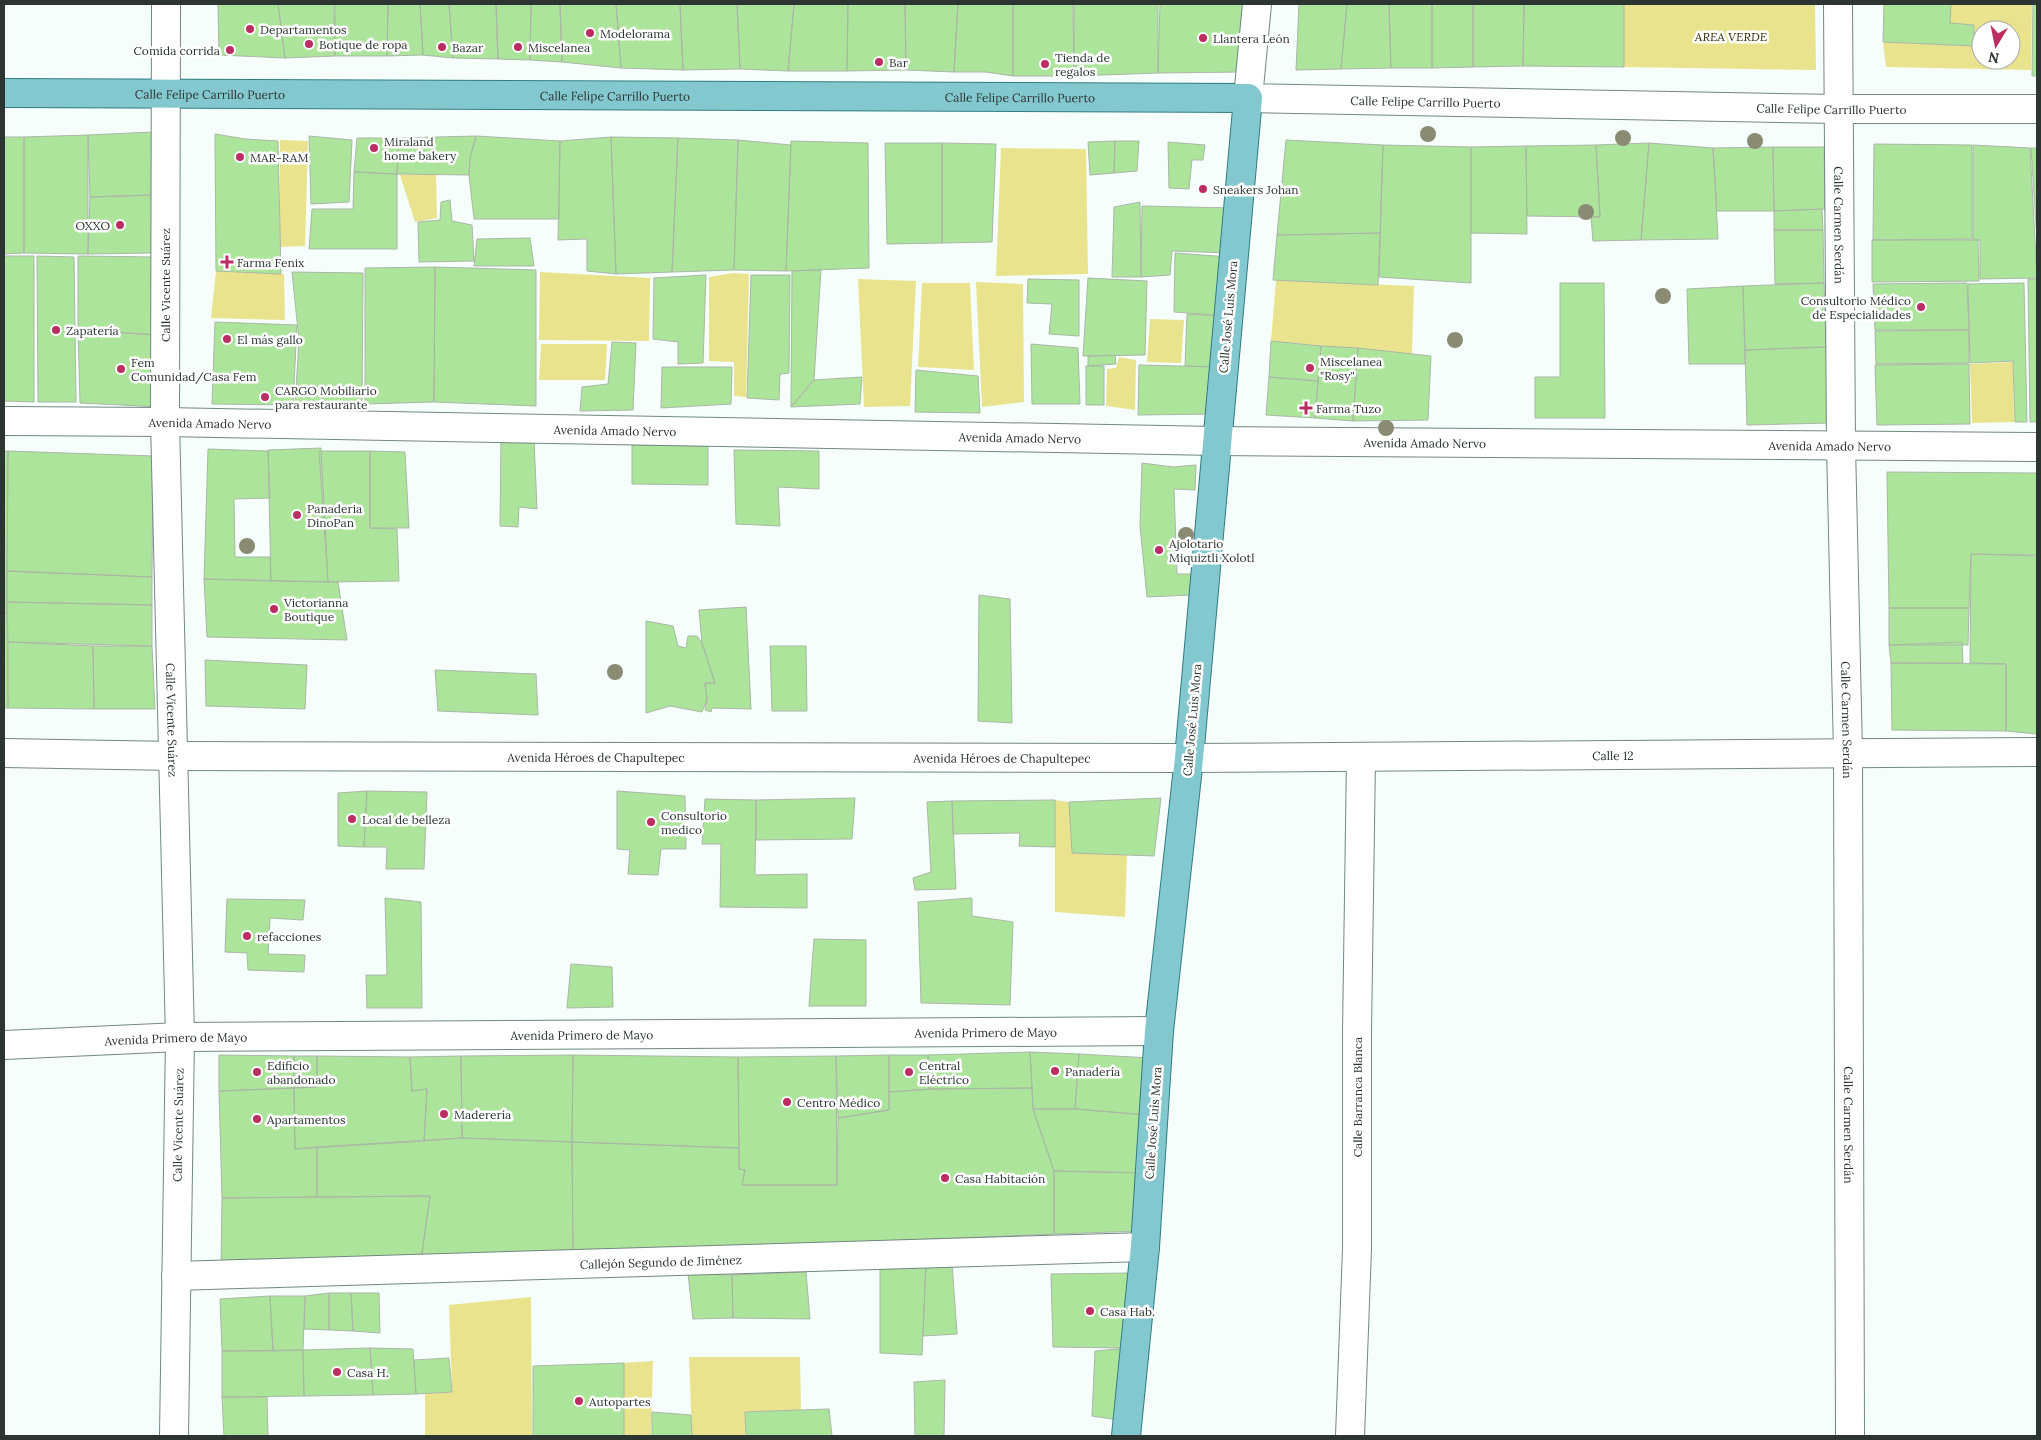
<svg xmlns="http://www.w3.org/2000/svg" width="2041" height="1440" viewBox="0 0 2041 1440" font-family="Lora,serif">
	<rect width="100%" height="100%" fill="#f5fefb"/>
	<path fill="#e9e38e" fill-rule="evenodd" d="M1624,4H1815L1816,70L1624,67Z
		M1951,4H2032L2031,70L1886,67L1883,42L1974,46V25L1950,23ZM1981,30H2011V60H1981Z
		M280,140L308,141L305,246L280,247Z
		M1001,148L1086,149L1088,274L996,276Z
		M436,174L437,218L415,222L400,175Z
		M216,271L284,274L285,320L211,318Z
		M540,272L650,278L649,341L539,340Z
		M733,273L749,274L746,397L734,396V362L709,361V277Z
		M858,279L916,281L910,406L864,407Z
		M1276,280L1414,286L1412,354L1271,341Z
		M976,282L1023,284L1024,402L982,407Z
		M922,283H970L974,370L918,367Z
		M1150,319L1184,320L1181,363L1147,362Z
		M541,344H607L605,380H539Z
		M1119,357L1136,360L1135,410L1106,406L1107,369L1116,368Z
		M2013,362L2014,422L1972,423L1970,364Z
		M1055,800L1069,802L1072,853L1127,855L1125,917L1055,912Z
		M531,1297L532,1436H425V1394L452,1392L449,1305Z
		M689,1357H800L801,1410L745,1412V1436H692Z
		M653,1361L651,1436H624V1363Z"/>
	<path fill="#ade49b" stroke="#aab7a6" d="M218,4H278L285,58L219,55Z
		M278,4H334L335,56L285,58Z
		M335,4H388L387,56H335Z
		M388,4H420L423,55L387,56Z
		M420,4H449L453,58L423,55Z
		M449,4H496L498,59L453,58Z
		M496,4H531L530,60L498,59Z
		M531,4H560L562,62L530,60Z
		M560,4H616L621,68L562,62Z
		M616,4H680L683,70L621,68Z
		M680,4H737L740,69L683,70Z
		M737,4H794L788,71L740,69Z
		M794,4H848L847,71H788Z
		M848,4H905L906,70L847,71Z
		M905,4H958L954,72L906,70Z
		M958,4H1013V76L986,72H954Z
		M1013,4H1073L1074,76H1013Z
		M1074,4H1158V73L1074,76Z
		M1160,4H1253L1243,72L1158,73Z
		M1299,4H1347L1341,69L1296,70Z
		M1347,4H1389L1391,68L1341,69Z
		M1389,4H1432V68H1391Z
		M1432,4H1473V67L1432,68Z
		M1473,4H1524L1523,66L1473,67Z
		M1524,4H1624V67L1523,66Z
		M1884,4H1951L1950,23L1974,25V46L1883,42Z
		M2033,4H2037V76H2032Z
		M153,132L152,195L90,197L88,135Z
		M215,134L245,139L278,141L281,274L216,271Z
		M88,135V254L24,253V137Z
		M309,136L352,140L349,202L311,204Z
		M476,136L560,141L559,219H474L469,175L470,158Z
		M476,136L470,158L469,175L397,174L399,138Z
		M4,137H24V253L4,254Z
		M611,137L678,138L672,272L616,274Z
		M611,137L616,274L587,271V239L558,240L560,141Z
		M357,138H399L397,174L354,172Z
		M678,138L738,140L734,270L672,272Z
		M738,140L791,145L786,271L734,270Z
		M1286,140L1383,145L1380,233L1277,235Z
		M791,141L868,143L869,268L786,271Z
		M1115,141H1139L1137,171L1114,173Z
		M1115,141L1114,173L1090,175L1088,142Z
		M1168,142L1205,145L1203,160H1192L1189,189L1169,188Z
		M885,143H942V243L887,244Z
		M942,143L996,144L992,242L942,243Z
		M1649,143L1713,148L1718,239L1641,240Z
		M1649,143L1641,240L1593,241L1591,217H1600L1596,145Z
		M1874,144L1972,145V239L1873,240Z
		M1383,145L1471,147V283L1379,277Z
		M1596,145L1600,217L1527,216L1526,146Z
		M1973,145L2030,148L2037,278L1980,279V240H1973Z
		M1526,146L1527,234L1471,233V147Z
		M1773,147H1824L1825,209L1774,211Z
		M1773,147L1774,211H1717L1713,148Z
		M2031,148H2037V239Z
		M354,172L397,174V249H309L312,209H353Z
		M152,195L151,253L88,254L90,197Z
		M450,200L452,221L472,225L474,261L419,262L418,222L440,220L441,202Z
		M1140,202L1141,277H1112L1114,207Z
		M1142,206L1233,208L1229,253L1172,251L1170,275L1141,277Z
		M1822,209L1823,230H1774V211Z
		M1774,230H1823L1824,283L1775,284Z
		M1380,233L1378,285L1273,280L1277,235Z
		M530,238L534,266H474L477,239Z
		M1872,240H1978L1979,281L1872,282Z
		M1175,253L1229,257L1225,316L1174,312Z
		M4,256H34V402L4,401Z
		M37,256L74,257L76,402H38Z
		M78,256L154,257L155,335L78,330Z
		M435,267L434,402L365,404V268Z
		M435,267L536,270V406L434,402Z
		M821,270L814,380L791,407L792,271Z
		M292,272L363,273L362,404L295,406L299,340Z
		M706,275L703,363L678,364V342L653,339L654,278Z
		M751,275H790L789,373L780,374L779,400L747,398Z
		M1088,278L1147,281L1145,355L1083,356Z
		M1028,279L1079,280V336L1049,334L1052,304L1027,303Z
		M2028,279H2037V422H2030Z
		M1560,283H1604L1605,418H1535V377H1560Z
		M1824,283L1826,347L1745,350L1743,286Z
		M1967,283L1969,330H1875L1873,284Z
		M2024,283L2027,422H2015L2013,361L1970,363L1968,284Z
		M1743,286L1745,364H1689L1687,289Z
		M1187,314L1225,316L1218,367L1185,366Z
		M215,322L297,325L293,405L212,404Z
		M78,330L162,335V407L80,403Z
		M1969,330V363L1876,364L1875,331Z
		M1271,341L1321,346L1318,381L1269,377Z
		M612,342L636,343L633,410L580,411L582,387L608,384Z
		M1031,344L1078,348L1080,404H1032Z
		M1321,346L1358,348L1353,421L1315,418Z
		M1826,347L1829,423L1747,425L1745,350Z
		M1358,348L1431,356L1428,420L1353,421Z
		M1115,355L1116,364L1088,366V356Z
		M1969,364L1970,424L1877,425L1875,365Z
		M1139,365L1218,367L1215,414L1138,415Z
		M1086,366H1104V405H1086Z
		M662,367H732L731,404L661,408Z
		M916,370L978,376L980,413L915,412Z
		M862,377L860,404L791,407L814,380Z
		M1269,377L1318,381L1315,418L1266,415Z
		M501,439H534L537,509L519,507L518,527L500,526Z
		M632,445L708,446V485L632,484Z
		M321,448L328,582L271,581L268,450Z
		M208,449L268,451L270,498L234,499L235,557H270L271,581L204,579Z
		M734,450L819,451V489L778,487L780,526L736,524Z
		M4,451H8L7,613H4Z
		M8,451L153,456L152,577L7,571Z
		M319,451H370V528L397,529L399,581L328,582Z
		M370,451L405,452L409,528H370Z
		M1142,463L1173,467L1196,465L1195,490L1174,489L1177,574H1193L1191,595L1147,597L1140,526Z
		M1887,472L2037,473V555L1971,554L1969,608H1889Z
		M1971,554L2037,556V734L2006,731V664L1970,663Z
		M7,571L152,577V605L7,602Z
		M204,579L338,582L347,640L207,637Z
		M979,595L1010,599L1012,723L978,721Z
		M7,602L152,605V646L8,642Z
		M746,607L751,709L712,708L711,712L705,710L707,699L705,683H715L702,643L699,610Z
		M1889,608H1969L1968,645H1889Z
		M4,613H7L8,708H4Z
		M646,621L673,626L678,646L686,648L688,636H697L702,643L715,683H705L707,699L702,712L670,706L646,713Z
		M8,642L93,646L94,709L8,708Z
		M1962,642L1963,663H1891L1889,645Z
		M93,646H152L155,709H94Z
		M770,646H806L807,711H772Z
		M205,660L307,665L305,709L206,706Z
		M1891,663L2006,664V731L1892,730Z
		M435,670L536,674L538,715L438,711Z
		M367,791L427,792L424,869H386L387,847H364Z
		M367,791L364,847L338,846V793Z
		M617,791L685,796L686,849H661L658,875L628,874L630,850L617,849Z
		M855,798L852,839L756,840V800Z
		M1161,798L1154,856L1072,853L1069,802Z
		M705,799L756,800L755,875L807,874V908L720,907L721,844H702Z
		M1055,800V847L1019,846L1020,833L953,834L952,801Z
		M952,801L956,889L915,890L913,878L931,872L927,802Z
		M385,898L421,902L422,1008H367L366,975H387Z
		M972,898V916L1013,922L1010,1005L921,1003L918,902Z
		M227,899L305,900L303,920L270,918L268,954L305,955L304,972L248,970L247,953L225,952Z
		M814,939L866,940V1006H809Z
		M571,964L612,967L613,1007L567,1008Z
		M1030,1052L1079,1054L1075,1109H1033Z
		M1030,1052L1032,1088L929,1089L928,1055Z
		M1079,1054L1150,1058L1147,1115L1075,1109Z
		M219,1055L294,1056V1088L219,1091Z
		M573,1055L738,1057L739,1148L572,1142Z
		M573,1055L572,1142L462,1138L461,1056Z
		M889,1055H928L929,1089L889,1092Z
		M889,1055V1110L838,1118L836,1056Z
		M294,1056H317V1087L294,1088Z
		M317,1056L410,1057L412,1091L427,1089L424,1141L295,1149L294,1088L317,1087Z
		M461,1056L462,1138L424,1141L427,1089L412,1091L410,1057Z
		M836,1056L837,1185H742L745,1170L739,1169L738,1057Z
		M294,1088L295,1149L317,1147V1197L222,1198L219,1091Z
		M1032,1088L1033,1109L1054,1171V1234L573,1254L572,1142L739,1148V1169L745,1170L742,1185H837L838,1118L889,1110V1092L933,1089Z
		M1033,1109H1075L1147,1115L1145,1173L1054,1171Z
		M462,1138L572,1142L573,1254L421,1260L430,1196L317,1197V1147Z
		M1054,1171L1145,1173L1141,1231L1054,1234Z
		M430,1196L421,1260L221,1267L222,1198Z
		M926,1263L922,1355L880,1353V1265Z
		M926,1263H952L957,1334L923,1336Z
		M806,1272L810,1319L733,1318L732,1275Z
		M1130,1273L1127,1348L1053,1347L1051,1274Z
		M688,1274L732,1275L733,1318L693,1319Z
		M329,1293V1330L304,1329L305,1296Z
		M329,1293H351L353,1331L329,1330Z
		M351,1293H379L380,1333L353,1331Z
		M270,1296L273,1351H222L220,1299Z
		M270,1296H305L303,1350L273,1351Z
		M370,1348L373,1395L304,1396L303,1350Z
		M370,1348L413,1349L416,1394L373,1395Z
		M1127,1348L1119,1420L1092,1416L1095,1351Z
		M303,1350L304,1396L222,1397V1351Z
		M449,1358L452,1392L416,1394L414,1360Z
		M624,1363V1436H533V1366Z
		M945,1380L944,1436H915L914,1382Z
		M222,1397H267L268,1436H224Z
		M829,1409L832,1436H746L745,1412Z
		M652,1412L691,1415L692,1436H652Z"/>
	<g fill="none" stroke-linecap="round" stroke-linejoin="round">
		<g stroke="#728780" stroke-width="30">
			<g id="street">
				<path id="s1" d="M166,4L165,422L180,1037L174,1436"/>
				<path id="s2" d="M1257,4L1248,98L1838,109H2037"/>
				<path id="s3" d="M1838,4L1841,445L1848,753L1850,1436"/>
				<path id="s4" d="M4,421L165,422L1217,441L2037,447"/>
				<path id="s5" d="M4,753L174,756L1189,758L2037,752"/>
				<path id="s6" d="M4,1045L180,1037L1159,1031"/>
				<path id="s7" d="M176,1276L1145,1247"/>
				<path d="M1350,1436L1357,1249V1033L1361,757"/>
			</g>
		</g>
		<g stroke="#307c83" stroke-width="30">
			<g id="primary">
				<path id="s8" d="M4,93L1248,98L1189,758L1159,1031L1145,1247L1126,1436"/>
			</g>
		</g>
		<use href="#street" stroke="#fff" stroke-width="28"/>
		<use href="#primary" stroke="#84c8cf" stroke-width="28"/>
	</g>
	<g fill="#898b73">
		<circle cx="1428" cy="134" r="8"/>
		<circle cx="1623" cy="138" r="8"/>
		<circle cx="1755" cy="141" r="8"/>
		<circle cx="1586" cy="212" r="8"/>
		<circle cx="1663" cy="296" r="8"/>
		<circle cx="1455" cy="340" r="8"/>
		<circle cx="1386" cy="428" r="8"/>
		<circle cx="1186" cy="535" r="8"/>
		<circle cx="247" cy="546" r="8"/>
		<circle cx="615" cy="672" r="8"/>
	</g>
	<g fill="#bc2e61" stroke="#fff" stroke-width="2">
		<circle cx="250" cy="29" r="5"/>
		<circle cx="590" cy="33" r="5"/>
		<circle cx="1203" cy="38" r="5"/>
		<circle cx="309" cy="44" r="5"/>
		<circle cx="442" cy="47" r="5"/>
		<circle cx="518" cy="47" r="5"/>
		<circle cx="230" cy="50" r="5"/>
		<circle cx="879" cy="62" r="5"/>
		<circle cx="1045" cy="64" r="5"/>
		<circle cx="374" cy="148" r="5"/>
		<circle cx="240" cy="157" r="5"/>
		<circle cx="1203" cy="189" r="5"/>
		<circle cx="120" cy="225" r="5"/>
		<path d="M224.5 254.5h5v5h5v5h-5v5h-5v-5h-5v-5h5z"/>
		<circle cx="1921" cy="307" r="5"/>
		<circle cx="56" cy="330" r="5"/>
		<circle cx="227" cy="339" r="5"/>
		<circle cx="1310" cy="368" r="5"/>
		<circle cx="121" cy="369" r="5"/>
		<circle cx="265" cy="397" r="5"/>
		<path d="M1303.5 400.5h5v5h5v5h-5v5h-5v-5h-5v-5h5z"/>
		<circle cx="297" cy="515" r="5"/>
		<circle cx="1159" cy="550" r="5"/>
		<circle cx="274" cy="609" r="5"/>
		<circle cx="352" cy="819" r="5"/>
		<circle cx="651" cy="822" r="5"/>
		<circle cx="247" cy="936" r="5"/>
		<circle cx="1055" cy="1071" r="5"/>
		<circle cx="257" cy="1072" r="5"/>
		<circle cx="909" cy="1072" r="5"/>
		<circle cx="787" cy="1102" r="5"/>
		<circle cx="444" cy="1114" r="5"/>
		<circle cx="257" cy="1119" r="5"/>
		<circle cx="945" cy="1178" r="5"/>
		<circle cx="1090" cy="1311" r="5"/>
		<circle cx="337" cy="1372" r="5"/>
		<circle cx="579" cy="1401" r="5"/>
	</g>
	<g text-anchor="middle" dominant-baseline="central" stroke-width="5" stroke-linejoin="round" paint-order="stroke">
		<g font-size="12" fill="#2c3532" stroke="#fff" text-anchor="start">
			<text x="260" y="29">Departamentos</text>
			<text x="600" y="33">Modelorama</text>
			<text x="1213" y="38">Llantera León</text>
			<text x="319" y="44">Botique de ropa</text>
			<text x="452" y="47">Bazar</text>
			<text x="528" y="47">Miscelanea</text>
			<text x="220" y="50" text-anchor="end">Comida corrida</text>
			<text x="1055" y="57">Tienda de<tspan x="1055" dy="14">regalos</tspan></text>
			<text x="889" y="62">Bar</text>
			<text x="384" y="141">Miraland<tspan x="384" dy="14">home bakery</tspan></text>
			<text x="250" y="157">MAR-RAM</text>
			<text x="1213" y="189">Sneakers Johan</text>
			<text x="110" y="225" text-anchor="end">OXXO</text>
			<text x="237" y="262">Farma Fenix</text>
			<text x="1911" y="300" text-anchor="end">Consultorio Médico<tspan x="1911" dy="14">de Especialidades</tspan></text>
			<text x="66" y="330">Zapatería</text>
			<text x="237" y="339">El más gallo</text>
			<text x="1320" y="361">Miscelanea<tspan x="1320" dy="14">"Rosy"</tspan></text>
			<text x="131" y="362">Fem<tspan x="131" dy="14">Comunidad/Casa Fem</tspan></text>
			<text x="275" y="390">CARGO Mobiliario<tspan x="275" dy="14">para restaurante</tspan></text>
			<text x="1316" y="408">Farma Tuzo</text>
			<text x="307" y="508">Panaderia<tspan x="307" dy="14">DinoPan</tspan></text>
			<text x="1169" y="543">Ajolotario<tspan x="1169" dy="14">Miquiztli Xolotl</tspan></text>
			<text x="284" y="602">Victorianna<tspan x="284" dy="14">Boutique</tspan></text>
			<text x="661" y="815">Consultorio<tspan x="661" dy="14">medico</tspan></text>
			<text x="362" y="819">Local de belleza</text>
			<text x="257" y="936">refacciones</text>
			<text x="267" y="1065">Edificio<tspan x="267" dy="14">abandonado</tspan></text>
			<text x="919" y="1065">Central<tspan x="919" dy="14">Eléctrico</tspan></text>
			<text x="1065" y="1071">Panadería</text>
			<text x="797" y="1102">Centro Médico</text>
			<text x="454" y="1114">Maderería</text>
			<text x="267" y="1119">Apartamentos</text>
			<text x="955" y="1178">Casa Habitación</text>
			<text x="1100" y="1311">Casa Hab.</text>
			<text x="347" y="1372">Casa H.</text>
			<text x="589" y="1401">Autopartes</text>
		</g>
		<g font-size="12" font-style="italic" fill="#302d04" stroke="#fff">
			<text x="1731" y="36">AREA VERDE</text>
		</g>
		<g font-size="12" fill="#2c3532" stroke="#fff">
			<text stroke="none"><textPath href="#s8" startOffset="206">Calle Felipe Carrillo Puerto</textPath></text>
			<text stroke="none"><textPath href="#s8" startOffset="611">Calle Felipe Carrillo Puerto</textPath></text>
			<text stroke="none"><textPath href="#s8" startOffset="1016">Calle Felipe Carrillo Puerto</textPath></text>
			<text stroke="none"><textPath href="#s2" startOffset="272">Calle Felipe Carrillo Puerto</textPath></text>
			<text stroke="none"><textPath href="#s2" startOffset="678">Calle Felipe Carrillo Puerto</textPath></text>
			<text stroke="none"><textPath href="#s3" startOffset="221">Calle Carmen Serdán</textPath></text>
			<text transform="translate(165 285) rotate(-90)">Calle Vicente Suárez</text>
			<text transform="translate(1228 317) rotate(-85)">Calle José Luis Mora</text>
			<text stroke="none"><textPath href="#s4" startOffset="206">Avenida Amado Nervo</textPath></text>
			<text stroke="none"><textPath href="#s4" startOffset="611">Avenida Amado Nervo</textPath></text>
			<text stroke="none"><textPath href="#s4" startOffset="1016">Avenida Amado Nervo</textPath></text>
			<text stroke="none"><textPath href="#s4" startOffset="1421">Avenida Amado Nervo</textPath></text>
			<text stroke="none"><textPath href="#s4" startOffset="1826">Avenida Amado Nervo</textPath></text>
			<text stroke="none"><textPath href="#s1" startOffset="716">Calle Vicente Suárez</textPath></text>
			<text transform="translate(1192 720) rotate(-85)">Calle José Luis Mora</text>
			<text stroke="none"><textPath href="#s3" startOffset="716">Calle Carmen Serdán</textPath></text>
			<text stroke="none"><textPath href="#s5" startOffset="1609">Calle 12</textPath></text>
			<text stroke="none"><textPath href="#s5" startOffset="592">Avenida Héroes de Chapultepec</textPath></text>
			<text stroke="none"><textPath href="#s5" startOffset="998">Avenida Héroes de Chapultepec</textPath></text>
			<text stroke="none"><textPath href="#s6" startOffset="982">Avenida Primero de Mayo</textPath></text>
			<text stroke="none"><textPath href="#s6" startOffset="578">Avenida Primero de Mayo</textPath></text>
			<text stroke="none"><textPath href="#s6" startOffset="172">Avenida Primero de Mayo</textPath></text>
			<text transform="translate(1357 1097) rotate(-90)">Calle Barranca Blanca</text>
			<text transform="translate(1153 1123) rotate(-86)">Calle José Luis Mora</text>
			<text transform="translate(178 1125) rotate(-89)">Calle Vicente Suárez</text>
			<text stroke="none"><textPath href="#s3" startOffset="1121">Calle Carmen Serdán</textPath></text>
			<text stroke="none"><textPath href="#s7" startOffset="485">Callejón Segundo de Jiménez</textPath></text>
		</g>
	</g>
	<rect width="2041" height="1440" fill="none" stroke="#2c3532" stroke-width="10"/>
	<g transform="translate(1996 45) rotate(190)"><circle r="24" fill="#ffffff" stroke="#abaead"/>
	<path d="M0-4L9 19L0 12L-9 19Z" fill="#bc2e61"/>
	<text y="-8" font-size="14" font-weight="bold" text-anchor="middle" fill="#2c3532">N</text>
	</g>
</svg>
